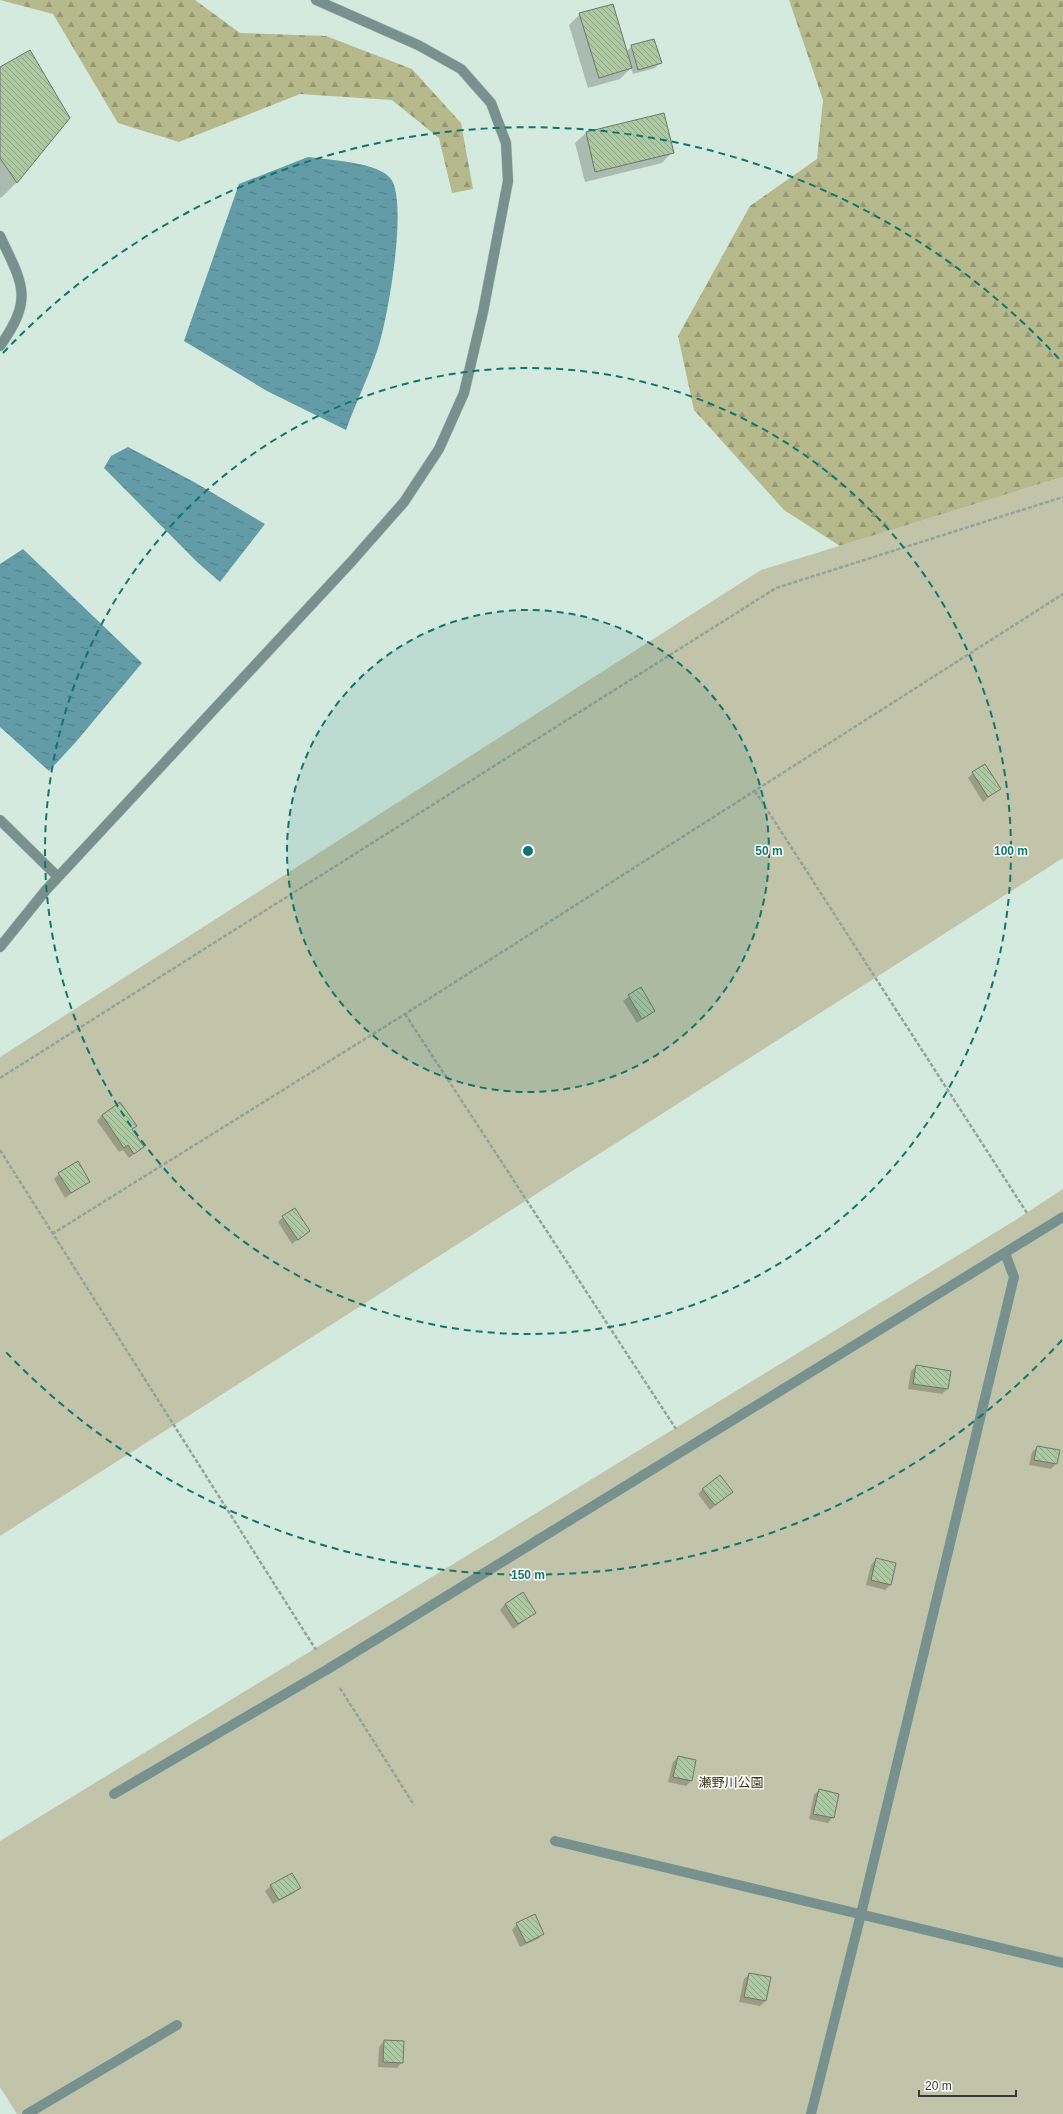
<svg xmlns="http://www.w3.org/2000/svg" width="1063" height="2114" viewBox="0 0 1063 2114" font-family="Helvetica,'Noto Sans JP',sans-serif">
	<defs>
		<pattern id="forest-firs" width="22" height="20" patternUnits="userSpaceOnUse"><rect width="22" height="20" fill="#b5b98c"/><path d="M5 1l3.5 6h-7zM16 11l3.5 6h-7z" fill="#949873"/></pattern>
		<pattern id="water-ripples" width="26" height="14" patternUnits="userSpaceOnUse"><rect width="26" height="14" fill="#639ca6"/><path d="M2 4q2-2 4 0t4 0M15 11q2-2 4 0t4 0" fill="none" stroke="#528088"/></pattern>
		<pattern id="building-back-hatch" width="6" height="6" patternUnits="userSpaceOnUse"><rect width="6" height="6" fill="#adc9a2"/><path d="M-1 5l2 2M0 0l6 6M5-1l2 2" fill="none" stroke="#8da485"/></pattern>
	</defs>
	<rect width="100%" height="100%" fill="#d5eade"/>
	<path fill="url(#forest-firs)" d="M0,0H195L240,33L326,36L412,69L461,123L473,189L452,193L439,138L392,100L300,94L179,142L118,123L53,14Z
		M789,0H1063V477L840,546L784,510L694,410L678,336L750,206L817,159L823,100Z"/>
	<path fill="#c1c4a8" d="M1063,477V858L0,1536V1057L761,570Z
		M1063,1189V2114H17L0,2087V1841L1014,1221Z"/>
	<path fill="url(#water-ripples)" d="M308,157C328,160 379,162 391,179C408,203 388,316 379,345C370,374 356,402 346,430L267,391L184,341L239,184Z
		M128,447L194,482L265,524L220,582L197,562L104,468L111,456Z
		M23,549L142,663L75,743L49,771L0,727V564Z"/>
	<path fill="#0003" d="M580,14L626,52L632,46L660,63L655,68L633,74L631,68L620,79L588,88L569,25Z
		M0,68L17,182L1,198L0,197Z
		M586,133L672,152L662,163L585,182L575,143Z
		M973,773L999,789L983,802L968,778Z
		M640,988L654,1011L637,1023L623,1001Z
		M102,1115L136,1126L132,1130L143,1147L129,1158L123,1150L119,1152L97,1121Z
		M59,1174L89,1181L65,1198L54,1179Z
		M283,1217L309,1231L292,1244L278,1222Z
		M916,1366L950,1372L947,1389L942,1394L908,1389L911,1371Z
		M1037,1447L1057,1463L1051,1469L1029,1465L1032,1452Z
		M703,1489L726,1497L710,1510L698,1494Z
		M876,1559L891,1584L885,1590L866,1585L871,1565Z
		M505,1604L535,1613L513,1629L500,1610Z
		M678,1757L691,1781L686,1786L668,1782L673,1762Z
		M819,1790L833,1817L828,1823L809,1819L814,1795Z
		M271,1886L299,1887L294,1893L273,1904L265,1891Z
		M517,1924L543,1933L538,1939L520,1947L512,1930Z
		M749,1974L765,2001L760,2006L739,2002L744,1979Z
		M384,2041L402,2062L397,2068L378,2067L379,2047Z"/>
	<path fill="url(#building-back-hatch)" stroke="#6d7869" d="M613,4L632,68L599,78L579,13Z
		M654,39L662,63L638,70L631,45Z
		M30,50L70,118L17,183L0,158V67Z
		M664,113L674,153L595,172L586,132Z
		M985,764L1001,789L988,797L972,772Z
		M641,987L655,1011L642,1019L628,995Z
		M120,1102L137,1126L132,1129L144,1147L134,1154L128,1145L124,1148L102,1115Z
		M78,1161L90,1182L71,1193L58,1173Z
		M295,1208L310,1231L298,1240L282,1216Z
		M916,1365L951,1371L948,1389L913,1384Z
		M1037,1446L1060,1450L1057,1464L1034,1460Z
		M720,1475L733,1492L715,1505L702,1489Z
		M876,1558L896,1563L891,1585L871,1580Z
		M523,1592L536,1613L518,1624L505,1604Z
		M678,1756L696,1760L692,1781L673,1777Z
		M819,1789L839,1794L834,1818L813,1814Z
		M292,1873L301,1888L279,1900L270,1885Z
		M535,1914L544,1934L526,1943L516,1923Z
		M749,1973L771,1977L766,2001L744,1997Z
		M384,2040L404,2041L403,2063L383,2062Z"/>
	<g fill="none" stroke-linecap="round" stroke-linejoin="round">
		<g stroke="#b5c7bc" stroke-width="11">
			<path id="minor" d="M0,236C23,285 34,298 0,346
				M0,820L58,877
				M0,947L46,890L352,561L404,502L439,449L464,393L483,312L508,181L506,143L491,103L461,69L418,45L316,0
				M114,1794L328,1669L1063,1217
				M555,1841L1063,1963
				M27,2114L177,2025
				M811,2114L861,1914L1014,1277L1005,1253"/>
		</g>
		<path stroke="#93a39a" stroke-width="2.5" stroke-dasharray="4 2" stroke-linecap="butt" d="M755,791L1027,1213
			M405,1014L676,1429
			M0,1078L776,588L1063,497
			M0,1150L316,1650
			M52,1234L405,1014L1063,594
			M340,1688L414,1805"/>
		<use href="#minor" stroke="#79918e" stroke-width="10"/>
	</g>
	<circle cx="528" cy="851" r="241" fill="#0f766e" fill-opacity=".12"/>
	<g fill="none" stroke="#0f766e" stroke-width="2" stroke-dasharray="7 5">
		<circle cx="528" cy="851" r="241"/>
		<circle cx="528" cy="851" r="483"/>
		<path d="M1062 1340A724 724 0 0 1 3 1349M3 353A724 724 0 0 1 1062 362"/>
	</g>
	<g text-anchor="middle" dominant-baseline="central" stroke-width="3" stroke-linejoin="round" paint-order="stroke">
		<g font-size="13" fill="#31330f" stroke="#fff">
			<text x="731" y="1782">瀬野川公園</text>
		</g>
	</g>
	<circle cx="528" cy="851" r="6" fill="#0f766e" stroke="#fff" stroke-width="2"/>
	<g font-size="12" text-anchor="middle" font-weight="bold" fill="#0f766e" stroke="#fff" stroke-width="3" stroke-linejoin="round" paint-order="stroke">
		<text x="769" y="855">50 m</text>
		<text x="1011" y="855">100 m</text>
		<text x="528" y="1579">150 m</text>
	</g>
	<path d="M919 2090v6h97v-6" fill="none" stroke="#333b36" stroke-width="2"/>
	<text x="925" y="2090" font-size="12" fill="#333b36" stroke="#ffffff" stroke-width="3" paint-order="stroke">20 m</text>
</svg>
